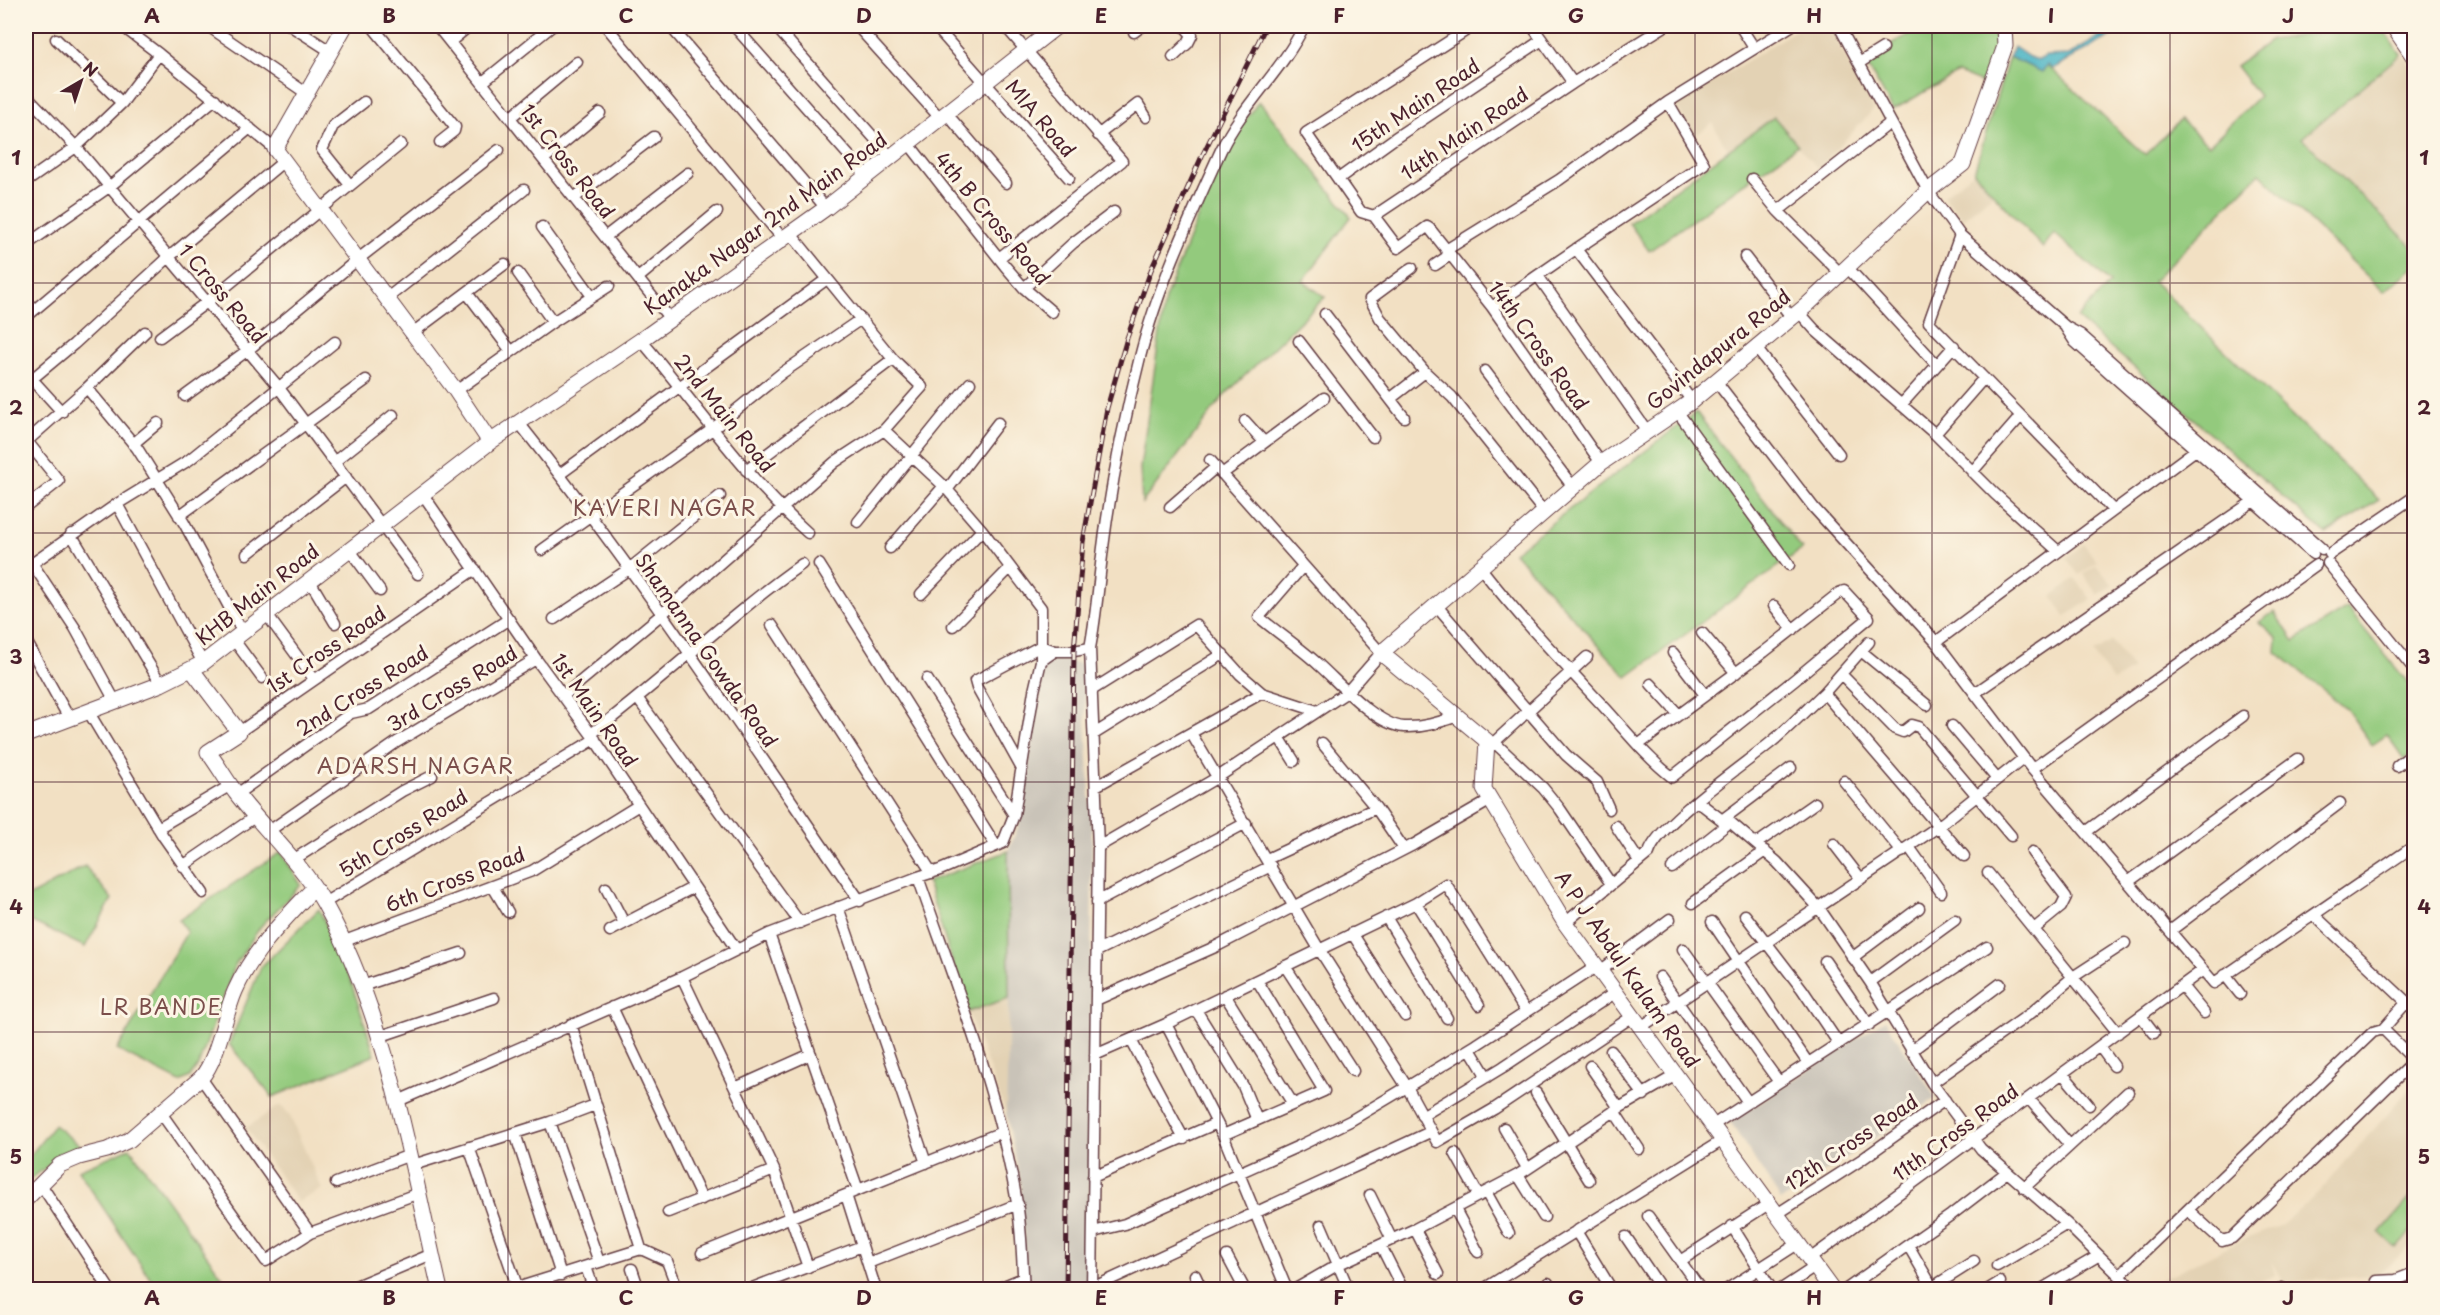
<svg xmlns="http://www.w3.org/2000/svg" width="2440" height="1315" viewBox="0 0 2440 1315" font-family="'Playpen Sans',sans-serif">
	<rect width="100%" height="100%" fill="#fcf5e5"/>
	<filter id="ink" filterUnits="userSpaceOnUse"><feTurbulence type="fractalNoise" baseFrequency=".0167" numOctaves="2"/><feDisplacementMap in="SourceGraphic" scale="12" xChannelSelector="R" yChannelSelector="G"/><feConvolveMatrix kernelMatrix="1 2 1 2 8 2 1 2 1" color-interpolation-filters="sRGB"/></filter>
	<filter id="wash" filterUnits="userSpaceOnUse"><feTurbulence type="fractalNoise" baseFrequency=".008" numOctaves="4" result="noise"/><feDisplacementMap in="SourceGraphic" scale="24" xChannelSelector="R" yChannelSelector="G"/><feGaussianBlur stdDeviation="1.35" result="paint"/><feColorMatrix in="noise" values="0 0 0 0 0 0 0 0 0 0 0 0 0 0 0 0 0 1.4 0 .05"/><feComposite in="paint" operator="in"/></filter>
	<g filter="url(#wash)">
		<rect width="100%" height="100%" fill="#f2e0c3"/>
		<path fill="#e3d2b4" d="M1802,26H1828L1874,109L1818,169L1774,118L1728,150L1712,123L1695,136L1676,106Z
			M2401,54L2414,69V248L2302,138Z
			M1974,172L1993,194L1963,219L1943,196Z
			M2084,544L2097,562L2079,575L2066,558Z
			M2096,565L2113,585L2098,595L2083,574Z
			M2075,578L2091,599L2065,617L2052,596Z
			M2112,641L2133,669L2113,681L2093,653Z
			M1009,998L1006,1113L968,1012Z
			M2414,1084V1241L2389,1266L2374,1276L2301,1281L2285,1286L2271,1261L2275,1275L2241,1289H2166L2160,1280L2240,1241L2282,1225L2317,1194Z
			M280,1105L289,1114L322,1189L298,1202L246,1128Z"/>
		<path fill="#c9c3b8" d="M1045,656L1083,664L1092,836L1089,1289H1027L1020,1179L1006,1113L1009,998L1008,851L1019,825Z
			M1885,1020L1936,1098L1781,1200L1730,1122Z"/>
		<path fill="#93ca7d" stroke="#6e7454" stroke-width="1.5" d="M1922,26H1985L2001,42L1982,83L1958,73L1893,110L1865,61Z
			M2384,31L2401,54L2302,138L2414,248V267L2384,292L2260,173L2153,281L2379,500L2326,534L2077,318L2110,283L2054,233L2043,248L1974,172L2009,57L2042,71L2047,65L2145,155L2180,120L2209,145L2259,96L2236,66L2271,40L2326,32Z
			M1259,101L1351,217L1303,281L1325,297L1223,397L1142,503L1140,468L1165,299L1225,148Z
			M1774,117L1798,145L1649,251L1629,223Z
			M1696,412L1802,549L1627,677L1514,552Z
			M2347,608L2414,690V752L2404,759L2387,735L2372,745L2346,708L2276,652L2277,638L2259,622L2274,612L2294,641Z
			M1008,851L1009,998L968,1012L927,882Z
			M281,852L301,885L261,926L236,963L198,1066L190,1077L180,1082L117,1050L187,932L179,920Z
			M85,866L112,899L85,947L26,919V898Z
			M319,909L351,982L375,1055L272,1097L229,1044L261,967Z
			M54,1125L86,1150L65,1152L26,1183V1161Z
			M130,1148L231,1289H157L78,1170Z
			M2412,1196L2414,1199V1228L2396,1248L2380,1233Z"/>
		<path fill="#48b4c5" stroke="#496a78" stroke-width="1.5" d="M2119,26H2129L2052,69L2047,65L2042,72L2009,57L2014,47L2029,57L2039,60L2046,56L2069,55Z"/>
	</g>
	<g filter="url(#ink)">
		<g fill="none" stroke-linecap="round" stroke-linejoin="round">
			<g stroke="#633c42" stroke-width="13">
				<path id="street" d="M122,26L159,54
					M208,26L306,93
					M291,26L330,51
					M372,26L455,127L454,131L440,142
					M437,26L670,319
					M606,26L783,239
					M670,26L826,208
					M734,26L867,176
					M775,26L891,157
					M857,26L941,119
					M935,26L1069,178
					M1532,26L1573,83
					M1740,26L1754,48
					M1839,26L1928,191L1960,235L2066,327L2081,335L2322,549
					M1134,32L1142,26
					M56,39L122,103
					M450,42L469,26
					M1173,57L1188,43L1192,35L1184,26
					M1859,63L1883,48
					M483,82L552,26
					M26,95L76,147L276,384L418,574
					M947,114L1006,183
					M511,117L577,62
					M1098,135L1138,104L1146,117
					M909,144L1005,266L1024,288L1052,312
					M544,159L600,113
					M1338,179L1395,138L1542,40
					M1752,179L1778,211
					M26,182L76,147L122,103L159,54L275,149
					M350,185L322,150L333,126L364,102
					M574,198L654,137
					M1374,216L1361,212L1306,133L1473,26
					M542,227L592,296
					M1960,235L1929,322L2113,510
					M605,237L688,173
					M26,245L109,187L215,99
					M1446,250L1559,180L1668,102
					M1745,257L1792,318
					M999,258L1122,161L1005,26
					M1435,265L1450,255
					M1847,267L1937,365L1901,405
					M1412,268L1370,299L1380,318L1425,372L1452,397L1544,512
					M518,273L553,322
					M1840,273L1778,211L1890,123
					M1538,276L1647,431
					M638,278L717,212
					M1024,288L1073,243L1114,212
					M467,293L511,351
					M386,299L524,190
					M1492,307L1576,249
					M1799,312L1815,330L1935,434L1995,494L2058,551
					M1325,314L1404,417
					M26,317L250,128
					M2066,328L2075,342L2313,554
					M411,334L505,264
					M160,337L207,302L401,144
					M641,340C696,404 744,476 808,533
					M1299,341L1373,437
					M1756,348L1839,454
					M1937,365L1954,346
					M1485,371L1573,487
					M32,379L62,412
					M1716,381L1814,508L1936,642L2032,769L2214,983L2414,846
					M26,384L74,344L169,257L284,161
					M87,388L137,448L184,523L243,633
					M456,391L553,322L609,286
					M185,396L248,350L357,260L499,150
					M1390,399L1425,372
					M1692,401L1576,249L1704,164L1668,102L1791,26
					M1677,411L1789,565
					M1245,421L1264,442
					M519,423C641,576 749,740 860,901
					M1935,434L1984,378
					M26,440L59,481L26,507
					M26,442L87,388L145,332
					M133,444L158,423
					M334,462L393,415
					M1601,463L1492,307L1430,229L1427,227L1398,248L1374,216L1573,83L1665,26
					M746,470L893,359
					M1972,472L2021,416
					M560,474L827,279
					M1222,474L1324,398
					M947,490L998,423
					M422,493L536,659L591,734L736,949
					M117,504L203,663
					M1170,507L1216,467
					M179,516L366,380
					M858,522L970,383
					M71,534L161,684
					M890,548L944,486
					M349,549L380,591
					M542,550L714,428L782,373L861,319
					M247,554L346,477
					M2330,554L2414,497
					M32,563L75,628L115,701
					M2328,563L2414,669
					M819,564L996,846
					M1303,566L1259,617C1279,634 1301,648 1320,666C1340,684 1376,725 1404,727C1423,728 1440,722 1458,716
					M1480,567C1519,617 1562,662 1605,708C1627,732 1646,757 1672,777L1794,680L1869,618L1844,591L1839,593L1764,652L1638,745
					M26,568L117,504L189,460L335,342
					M310,581L335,623
					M921,594L982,530
					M1436,605L1566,755L1597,782L1609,809
					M1774,606L1793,630
					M267,615L314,679
					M554,619L629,569L720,496
					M772,625L932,873
					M953,626L1010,568
					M1702,633L1736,673
					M234,640L262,678
					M26,641L69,718
					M1869,642L1824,693L1964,856
					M1936,642L2201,446
					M1090,648C1097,612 1099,576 1104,540C1112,479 1125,416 1140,357C1158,286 1191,216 1221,150C1243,104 1282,71 1304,26
					M1055,651H1074L1090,648L1098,847L1092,1290
					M1861,651L1927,705
					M1673,653L1705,695
					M1841,674L1895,729L1903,732L1912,725L1919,727L2011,836
					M927,679L1014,815
					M1651,684L1679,715
					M1092,690L1196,625L1240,674L1262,693
					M1975,693L2262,495
					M563,696L662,614L835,462L884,430L922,387L893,359L791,234
					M638,699L800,923
					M88,711L163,836L203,893
					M1952,726L1997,779
					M239,732L475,569
					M591,734C664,680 728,616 802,564
					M1094,734L1223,654
					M1279,737L1294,761
					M1494,742L1543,788L1560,809L1611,884
					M1322,743L1376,808L1404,849
					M1489,747L1587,657
					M2397,766L2414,753
					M1022,769L977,688L975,681L1041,646L1055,651L1041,661
					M2032,769L2316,565
					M1844,781L1902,852
					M1096,786L1262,693L1317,711
					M237,794L351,713L369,709L509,619
					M1697,801L1722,820L1730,822L1777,862L1819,908L1870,982L1932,1083L1981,1149L2067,1224L2134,1290
					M1722,820L1791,768
					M1616,826L1639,861
					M158,828L231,785
					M269,831L397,742L536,659
					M2086,832L2243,716
					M1756,844L1815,803
					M1834,844L1861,879
					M1098,847L1218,777L1347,692L1381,653L1210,460
					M1909,847L1941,892
					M2032,852L2066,897L2061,907L2034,929
					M1267,859L1376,808
					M293,860L402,791L432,776
					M183,866L256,816
					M1672,868L1730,822
					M1988,873L2118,1033
					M918,877C955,984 998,1091 1017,1203C1022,1232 1022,1261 1024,1290
					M2128,882L2298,759
					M493,887L508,912
					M606,888L624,923
					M1097,902L1246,823
					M324,903L595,739
					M1416,903L1446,884L1526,1012
					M1693,903L1765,851
					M838,907L926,1163
					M1745,915L1802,989L1839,1044
					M2314,915L2414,1009
					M1386,917L1447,1018
					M1712,922L1808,1063
					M1565,923L1649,853C1658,824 1742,766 1769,744C1788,729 1806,710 1824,693
					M610,931L694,887
					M2170,931L2340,803
					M1352,933L1405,1016
					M769,934L858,1190
					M342,942L532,871L639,805
					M1683,949L1779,1082
					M1097,951L1271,866
					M1852,958L1919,908
					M1825,961L1869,1025
					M1285,966L1353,1071
					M1597,966L1476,1045L1407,1087L1437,1142L1494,1109L1633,1016
					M1600,971L1670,919
					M2225,975L2240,994
					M682,977L774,1170L808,1267
					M1660,977L1748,1102
					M1870,982L1955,920
					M362,986L461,953
					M2182,986L2204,1013
					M1225,995L1293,1104
					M1096,1000L1215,947L1413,845L1491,800
					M612,1007L702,1199
					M1196,1010L1243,1086L1257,1120
					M2141,1016L2154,1033
					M571,1024L641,1249
					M1166,1024L1416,903L1479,1005
					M1641,1027L1939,826L2024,758
					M2383,1029L2407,1002
					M378,1037L494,998
					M1131,1040L1184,1139
					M2100,1047L2114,1066
					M1470,1049L1487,1077
					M1611,1051L1644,1095
					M1911,1051L2000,984
					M1095,1055L1166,1024L1223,1135L1287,1290
					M1590,1066L1619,1108
					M2063,1074L2089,1105
					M201,1078L310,1233L419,1193
					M1932,1083L2031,1013L2073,977L2125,943
					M735,1088L811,1054
					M1536,1093L1589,1180
					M2029,1099L2067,1142
					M398,1101L682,977L769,934L918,877L940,870L1003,843L1014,815L1034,691L1041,661V608L982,530L944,486L884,430
					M1614,1111L1639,1149
					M161,1113L266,1261L310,1233
					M1422,1116L1503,1067L1616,992
					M550,1122L599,1262
					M1713,1125L1987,947
					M1504,1128L1527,1168
					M515,1133L561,1275
					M1223,1135L1324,1091L1257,980
					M469,1147L517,1286L520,1287L641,1249L667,1261L678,1290
					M1455,1153L1479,1196
					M413,1165L550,1122L595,1105
					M1518,1175L1544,1217
					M1093,1177L1217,1123
					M40,1183L110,1290
					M336,1183L410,1155
					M2024,1188L2128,1092
					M1486,1192L1509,1233
					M846,1195L876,1290
					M1370,1195L1392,1240
					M1455,1209L1478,1252
					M668,1212L774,1170
					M1777,1214L1861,1160L1945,1100
					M1648,1216L1701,1290
					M1321,1225L1349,1290
					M1732,1226L1772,1290
					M1415,1229L1438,1274
					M1576,1231L1612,1290
					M1093,1232L1125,1224L1299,1146L1350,1121L1407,1087L1319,949L1191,733
					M1626,1237L1662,1290
					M1381,1246L1403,1290
					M702,1253L1002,1132
					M1227,1256L1245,1290
					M1811,1258L2203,970
					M1680,1261L1770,1203
					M868,1263L1018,1204
					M1997,1266L2067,1224
					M586,1267L594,1290
					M632,1269L639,1290
					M1195,1275L1202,1290
					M2121,1276L2126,1269L2373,1032L2383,1029L2410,1056L2409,1066L2232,1238L2222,1241L2188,1210
					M2376,1281L2396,1280L2414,1273
					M1548,1283L1552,1290
					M1933,1287L1974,1261
					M1092,1288L1430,1132
					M2282,1288V1290
					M346,1290L432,1254
					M747,1290L862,1246
					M994,1290L1023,1278
					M1294,1290L1339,1264L1415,1229L1518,1175L1619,1108L1676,1075
					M1482,1290L1723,1140
					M1726,1290L1799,1243
					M1780,1290L1815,1267
					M1845,1290L1908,1245
					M1934,1290L1908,1245L1951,1215L2007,1172
					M1987,1290L2000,1282
					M2040,1290L2098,1256"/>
			</g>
			<g stroke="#633c42" stroke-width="17">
				<path id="secondary" d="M345,26L275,149L456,391L490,442
					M2393,26L2414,57
					M192,670L239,732L208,752C218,765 226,780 236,793C264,830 301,862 324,903C389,1020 410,1161 440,1290
					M26,735L161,684L203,663L490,442L641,340L826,208L1057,26
					M26,1199L60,1165L79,1157L107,1150L129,1140L201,1078C218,1059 224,1016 235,991C253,950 283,921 314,888
					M1832,1290L1565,923L1484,789L1487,741L1381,653L1601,463L1692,401L1807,305L1928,191L1963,164L2005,46L2004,26"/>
			</g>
			<g stroke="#633c42" stroke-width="22">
				<path id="highway" d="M2413,26L2414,28"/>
			</g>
			<use href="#street" stroke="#fff" stroke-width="10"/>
			<use href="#secondary" stroke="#fff" stroke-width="15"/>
			<use href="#highway" stroke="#fff" stroke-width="20"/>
			<g stroke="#4a1f2b" stroke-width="5">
				<path id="rail" d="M1066,1290L1074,651L1083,542L1107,408L1127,338L1151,270L1202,156L1266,26"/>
			</g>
			<use href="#rail" stroke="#fcf5e5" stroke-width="3" stroke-dasharray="9" stroke-linecap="butt"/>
		</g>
	</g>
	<path fill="none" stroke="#4a1f2b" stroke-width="1.5" stroke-opacity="0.55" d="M270,26V1290M508,26V1290M745,26V1290M983,26V1290M1220,26V1290M1457,26V1290M1695,26V1290M1932,26V1290M2170,26V1290M26,283H2414M26,533H2414M26,782H2414M26,1032H2414"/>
	<g text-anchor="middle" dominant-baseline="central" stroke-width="6" stroke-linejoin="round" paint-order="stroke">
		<g font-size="20" fill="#4a1f2b" stroke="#fcf5e5">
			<text transform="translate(1415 105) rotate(-34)">15th Main Road</text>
			<text transform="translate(1041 118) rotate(49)">MIA Road</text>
			<text transform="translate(1464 133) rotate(-34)">14th Main Road</text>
			<text transform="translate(568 161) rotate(52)">1st Cross Road</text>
			<text transform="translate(993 218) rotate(50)">4th B Cross Road</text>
			<text transform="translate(765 223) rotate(-36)">Kanaka Nagar 2nd Main Road</text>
			<text transform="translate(223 293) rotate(50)">1 Cross Road</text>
			<text transform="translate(1539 345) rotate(54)">14th Cross Road</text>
			<text transform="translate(1718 349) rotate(-39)">Govindapura Road</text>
			<text transform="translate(725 413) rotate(51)">2nd Main Road</text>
			<text transform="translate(257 594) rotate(-38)">KHB Main Road</text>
			<text transform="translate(326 649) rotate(-34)">1st Cross Road</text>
			<text transform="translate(707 650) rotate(55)">Shamanna Gowda Road</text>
			<text transform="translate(452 688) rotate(-31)">3rd Cross Road</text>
			<text transform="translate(362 690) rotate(-32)">2nd Cross Road</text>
			<text transform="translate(595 710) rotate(55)">1st Main Road</text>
			<text transform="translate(403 833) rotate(-32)">5th Cross Road</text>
			<text transform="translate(455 879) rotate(-21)">6th Cross Road</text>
			<text transform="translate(1628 969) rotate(55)">A P J Abdul Kalam Road</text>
			<text transform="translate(1955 1132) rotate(-36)">11th Cross Road</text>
			<text transform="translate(1851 1142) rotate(-34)">12th Cross Road</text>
		</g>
		<g font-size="21" letter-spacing="1.5" fill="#7b4e4b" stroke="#fcf5e5">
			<text x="665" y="507">KAVERI NAGAR</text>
			<text x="416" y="765">ADARSH NAGAR</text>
			<text x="161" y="1006">LR BANDE</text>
		</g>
	</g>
	<rect width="2440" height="1315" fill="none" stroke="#fcf5e5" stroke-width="66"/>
	<g transform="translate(81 81) rotate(39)" stroke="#fcf5e5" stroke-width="4.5" paint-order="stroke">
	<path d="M0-4.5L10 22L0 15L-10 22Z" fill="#4a1f2b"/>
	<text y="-9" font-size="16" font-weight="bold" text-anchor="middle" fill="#4a1f2b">N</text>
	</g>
	<rect x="33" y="33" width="2374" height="1249" fill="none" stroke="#4a1f2b" stroke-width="2"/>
	<g font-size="20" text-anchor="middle" font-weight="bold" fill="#4a1f2b">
		<text x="152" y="23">A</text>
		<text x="389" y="23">B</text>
		<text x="626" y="23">C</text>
		<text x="864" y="23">D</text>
		<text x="1101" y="23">E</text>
		<text x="1339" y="23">F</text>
		<text x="1576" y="23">G</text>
		<text x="1814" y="23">H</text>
		<text x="2051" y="23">I</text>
		<text x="2288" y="23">J</text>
		<text x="16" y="165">1</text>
		<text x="2424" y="165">1</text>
		<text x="16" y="415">2</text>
		<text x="2424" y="415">2</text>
		<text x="16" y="664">3</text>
		<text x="2424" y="664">3</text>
		<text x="16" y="914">4</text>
		<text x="2424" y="914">4</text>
		<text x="16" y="1164">5</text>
		<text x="2424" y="1164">5</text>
		<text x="152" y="1305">A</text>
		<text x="389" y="1305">B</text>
		<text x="626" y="1305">C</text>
		<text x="864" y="1305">D</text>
		<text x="1101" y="1305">E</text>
		<text x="1339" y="1305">F</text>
		<text x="1576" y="1305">G</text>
		<text x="1814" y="1305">H</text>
		<text x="2051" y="1305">I</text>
		<text x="2288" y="1305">J</text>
	</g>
</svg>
